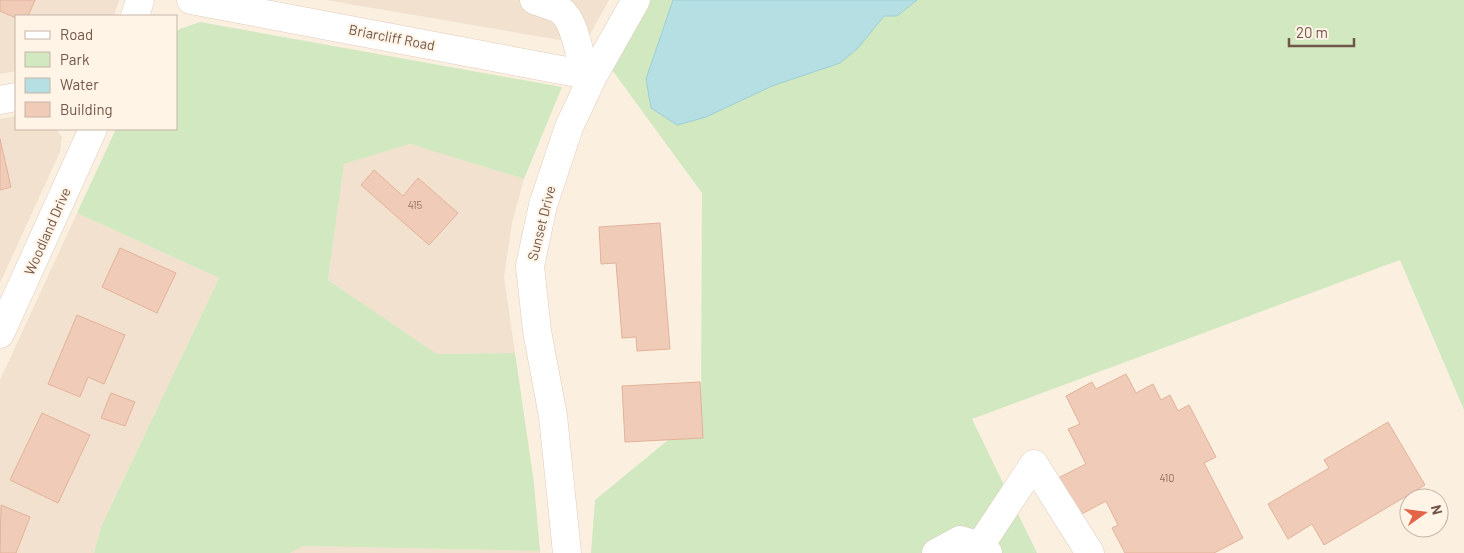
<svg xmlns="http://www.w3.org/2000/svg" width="1464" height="553" viewBox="0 0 1464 553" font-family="Barlow,sans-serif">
	<rect width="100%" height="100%" fill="#fbf0e0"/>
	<path fill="#f3e1cf" d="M0,0H119L114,16H16V71L0,74Z
		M326,0H609L588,38L571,42Z
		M16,116V129H56L62,137L60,152L0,283V119Z
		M410,144L524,179L512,223L504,277L515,353L437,354L328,280L344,164Z
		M77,213L219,278L101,527L94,553H0V380Z
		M303,546L540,551V553H290Z"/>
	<path fill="#d1e8c0" d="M647,0H1464V410L1400,260L972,419L1037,553H591L595,500L701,413L702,193L607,63Z
		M200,22L562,87L524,179L410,144L344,164L328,280L437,354L515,353L534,483L540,551L303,546L290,553H94L101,527L219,278L77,213L116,129H176V32L180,29Z"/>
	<path fill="#b6dfe4" stroke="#9ccfd5" d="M673,0H917L897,16H884L858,48L840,63L772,86L706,117L677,125L651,108L646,79Z"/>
	<path fill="#f0ccb8" stroke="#e2b299" d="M0,0H35L28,16H16V18L0,11Z
		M0,139L11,187L0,190Z
		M374,170L403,196L418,178L458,213L429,245L361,185Z
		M660,223L670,349L637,351L636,337L622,338L616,263L601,264L599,227Z
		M120,248L176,273L157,313L102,287Z
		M77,315L125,335L104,384L88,377L80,397L48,384Z
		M1126,374L1136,393L1153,384L1161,400L1170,395L1178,411L1189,405L1216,457L1204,463L1243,538L1214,553H1125L1112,528L1118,525L1106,501L1074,518L1054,480L1086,464L1068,429L1080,424L1066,396L1092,382L1096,389Z
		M700,382L703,438L625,442L622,386Z
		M111,393L135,402L125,426L101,418Z
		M42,413L90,435L58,503L10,480Z
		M1388,422L1425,485L1324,545L1312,524L1288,539L1268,504L1329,468L1324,460Z
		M1,505L30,517L16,553H0Z"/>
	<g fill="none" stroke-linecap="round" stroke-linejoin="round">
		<g stroke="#dfcbbd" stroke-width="29">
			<path id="minor" d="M191,0L593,76
				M534,0C542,3 552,6 560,10C575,19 580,58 585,74
				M135,16L140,0
				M0,100L16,97
				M0,334L93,129
				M567,553L553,416L537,331L530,266L543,205L569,127L593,76L636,0
				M936,553L960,540L981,546L988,553
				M975,553L1034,464L1090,553"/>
		</g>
		<use href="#minor" stroke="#fff" stroke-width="28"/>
	</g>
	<g text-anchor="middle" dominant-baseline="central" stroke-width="4" stroke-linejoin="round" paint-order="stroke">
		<g font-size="11" fill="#917364">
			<text x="415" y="204">415</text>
			<text x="1167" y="477">410</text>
		</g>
		<g font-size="14" fill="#715548" stroke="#fff4e6">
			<text transform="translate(392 37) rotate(11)">Briarcliff Road</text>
			<text transform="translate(541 223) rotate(-76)">Sunset Drive</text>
			<text transform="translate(47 231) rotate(-66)">Woodland Drive</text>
		</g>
	</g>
	<rect x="15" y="15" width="162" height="115" fill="#fff4e6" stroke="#c6b4a7"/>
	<rect x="25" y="31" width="25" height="8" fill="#ffffff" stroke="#c6b4a7"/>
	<text x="60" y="40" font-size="15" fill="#715548">Road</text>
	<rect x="25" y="52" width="25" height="15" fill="#d1e8c0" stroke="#c6b4a7"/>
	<text x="60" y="65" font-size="15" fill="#715548">Park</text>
	<rect x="25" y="78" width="25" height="15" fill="#b6dfe4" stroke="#c6b4a7"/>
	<text x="60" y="90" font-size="15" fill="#715548">Water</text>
	<rect x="25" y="102" width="25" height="15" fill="#f0ccb8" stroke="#c6b4a7"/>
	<text x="60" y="115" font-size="15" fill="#715548">Building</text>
	<g transform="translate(1424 513) rotate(76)"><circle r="24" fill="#fff4e6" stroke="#c6b4a7"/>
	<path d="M0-4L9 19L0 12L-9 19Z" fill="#e36447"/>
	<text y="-8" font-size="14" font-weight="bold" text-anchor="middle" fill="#715548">N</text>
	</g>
	<path d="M1289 38v8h65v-8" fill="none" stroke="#715548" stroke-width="2.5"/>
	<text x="1296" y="38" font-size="15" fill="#715548" stroke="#fff4e6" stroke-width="4" paint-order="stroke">20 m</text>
</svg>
